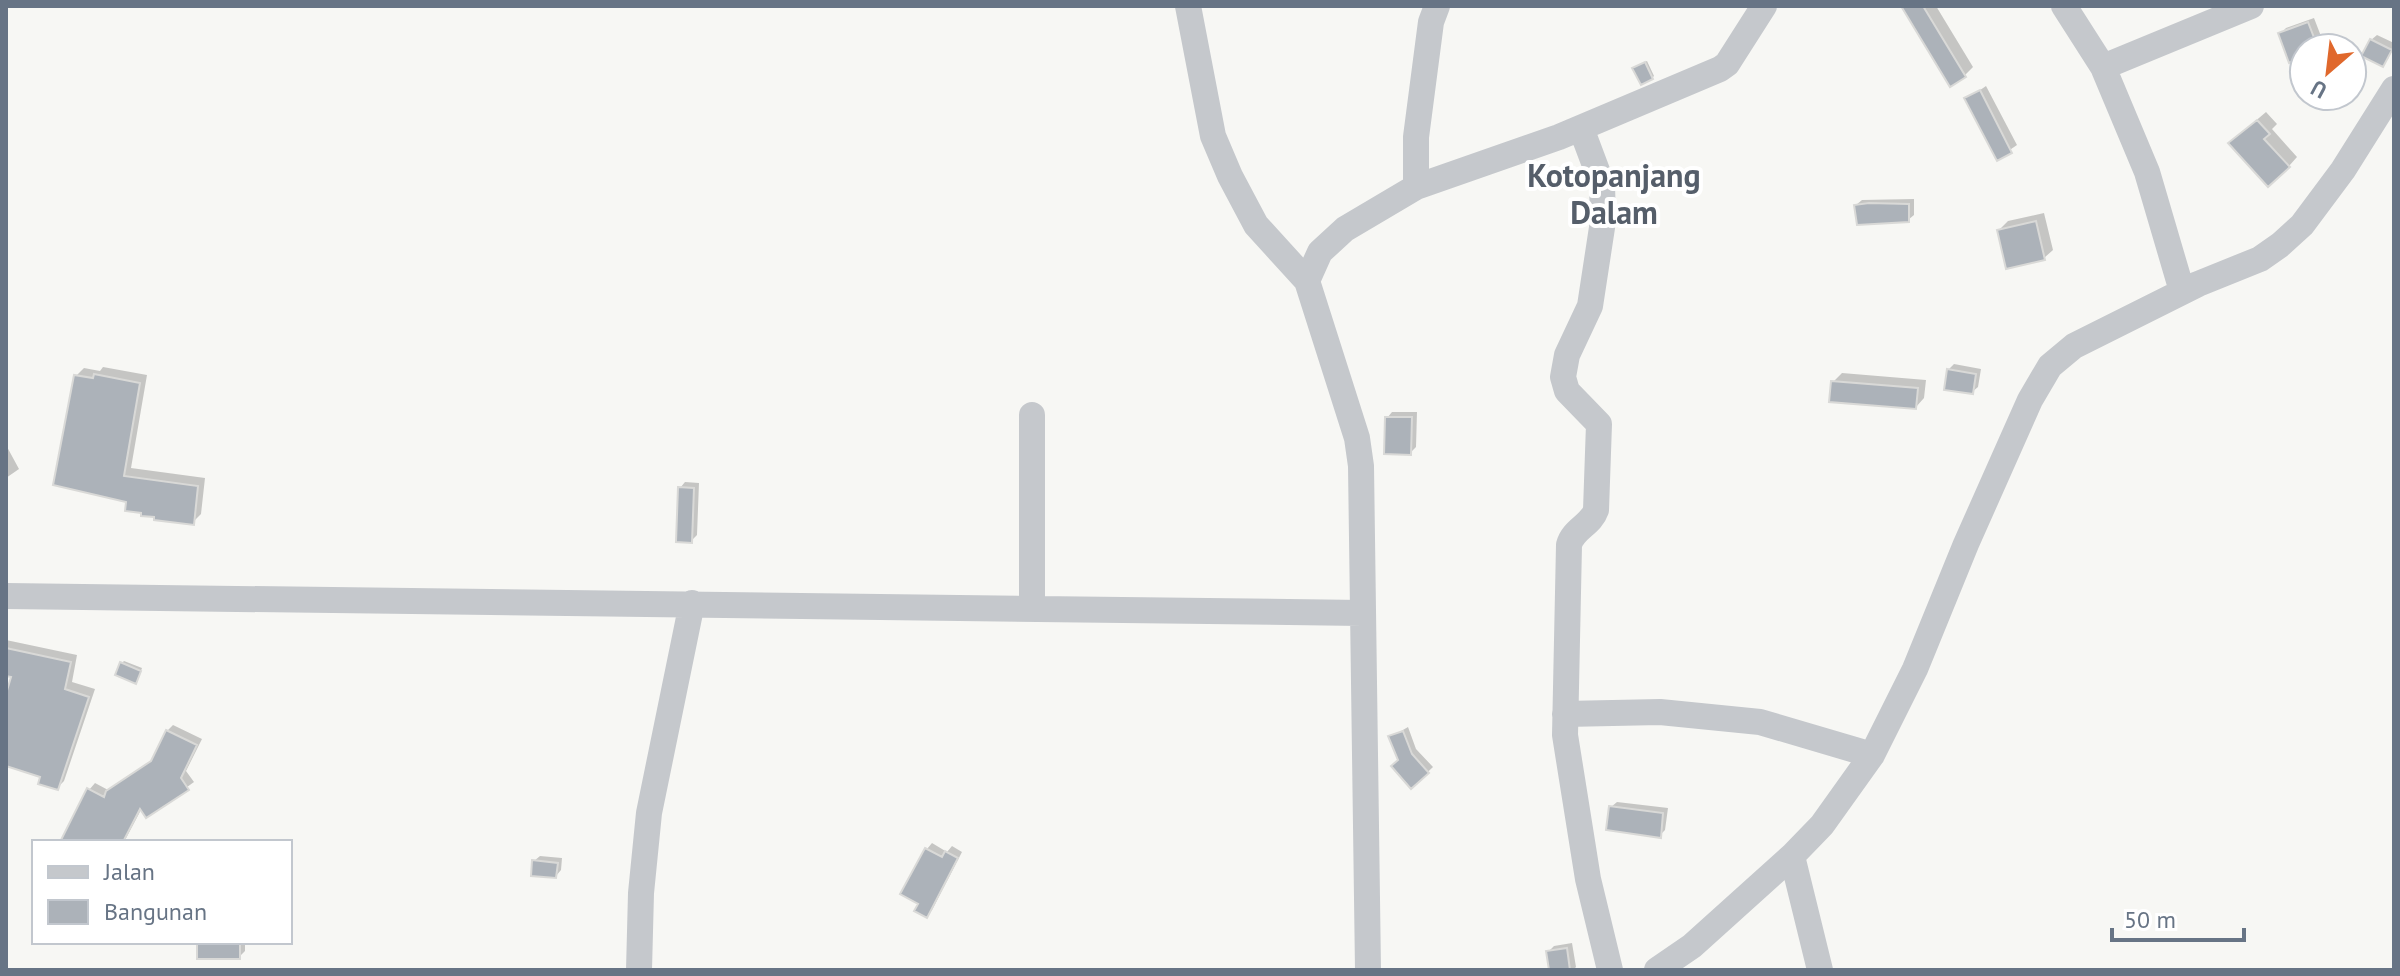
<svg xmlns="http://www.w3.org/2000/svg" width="2400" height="976" viewBox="0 0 2400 976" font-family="'PT Sans',sans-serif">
	<rect width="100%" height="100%" fill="#f7f7f4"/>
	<path fill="#0003" d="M1904,6H1936L1973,67L1964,76Z
		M2314,18L2324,44L2320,48H2304V55L2280,34L2286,28Z
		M2377,35L2394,43L2388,59L2383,65L2371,40Z
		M1647,61L1654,76L1652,78L1637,66Z
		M1986,86L2017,145L1998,158L1967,99Z
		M2266,112L2277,124L2272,129L2297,157L2289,166L2239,135Z
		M1914,199V215L1908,220L1856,205L1862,200Z
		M2044,213L2053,250L2044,258L1999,230L2008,221Z
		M1954,364L1981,369L1978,387L1972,392L1948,370Z
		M103,367L147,375L131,468L205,478L201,514L193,522L128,501L76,376L84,368L100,371Z
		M1842,373L1926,380L1924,398L1916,407L1833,382Z
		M1392,412H1417L1416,447L1410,453L1387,418Z
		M6,445L19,469L6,478Z
		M685,482L699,483L697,535L691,541L680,488Z
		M6,640L77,655L72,682L95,689L64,781L57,788L43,776L6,764V701L13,677L6,675Z
		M124,661L142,668L138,679L122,663Z
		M173,725L202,739L186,771L194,782L147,816L142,808L124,842H69L89,790L95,783L110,791L154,759L167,731Z
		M1408,727L1416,749L1433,767L1412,787L1391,737Z
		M1617,802L1668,808L1665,830L1660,835L1611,807Z
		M932,843L947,852L952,846L962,852L932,910L927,916L921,903L927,849Z
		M540,856L562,858L561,870L556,876L534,861Z
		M199,942H245V951L239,957H199Z
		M1572,943L1576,967L1573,970H1551L1548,952L1554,946Z"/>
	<path fill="#acb2b9" stroke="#d9d9d7" stroke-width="2" d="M1901,6H1923L1966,77L1950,87Z
		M2308,22L2318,48H2304V57L2289,63L2278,33Z
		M2370,39L2392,50L2383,67L2361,56Z
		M1645,62L1653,79L1641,85L1632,68Z
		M1980,90L2012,153L1997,161L1964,98Z
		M2257,120L2270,134L2264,139L2290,167L2268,187L2228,143Z
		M1869,203L1909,204V222L1857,225L1854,205Z
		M2036,221L2045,260L2006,269L1997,230Z
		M1947,369L1976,374L1973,394L1944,390Z
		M94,374L140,383L124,476L198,486L194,525L154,520V517L141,516V513L125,511L126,502L53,485L74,375L93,378Z
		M1831,381L1918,388L1916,409L1829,402Z
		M1385,417H1412L1411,455L1384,454Z
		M678,487L694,488L692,543L676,542Z
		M6,648L71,662L65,689L89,697L58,790L38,784L40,777L6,766V694L11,677L6,676Z
		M120,662L141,671L136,684L115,675Z
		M166,730L197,745L181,778L189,790L146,818L140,809L123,842H60L87,788L104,797L106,791L151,761Z
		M1403,731L1412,754L1429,773L1411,789L1391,766L1398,760L1388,736Z
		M1609,806L1663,813L1661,838L1606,830Z
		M925,848L942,857L945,851L958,858L927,918L914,911L918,904L900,894Z
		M532,860L558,863L556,878L531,876Z
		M197,943H240V959H197Z
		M1567,948L1570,970H1549L1546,951Z"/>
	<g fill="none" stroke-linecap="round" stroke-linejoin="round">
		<path stroke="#c5c8cc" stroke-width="26" d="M1188,6L1213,136L1230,176L1256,225L1307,281L1357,438L1361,466L1368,970
			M2064,6L2103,67L2147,172L2182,291
			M2103,67L2251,6
			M1581,128L1602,184L1603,221L1590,306L1567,355L1563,377L1567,391L1599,424L1596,510C1591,525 1573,529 1569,545L1565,735L1588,879L1610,970
			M1416,187V137L1431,22L1437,6
			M1307,281L1320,252L1345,229L1416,187L1559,137L1720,69L1727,64L1764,6
			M6,596L1362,613
			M1032,608V415
			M1565,714L1660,712L1760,722L1872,755
			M1792,856L1820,970
			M639,970L641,893L649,813L692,603
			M1657,970L1692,946L1792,856L1822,825L1872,755L1915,669L1966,544L2030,400L2050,366L2074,346L2198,284L2260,259L2280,245L2302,225L2343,170L2394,89"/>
	</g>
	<g text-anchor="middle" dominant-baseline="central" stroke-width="8" stroke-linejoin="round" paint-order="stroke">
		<g font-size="32" font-weight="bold" fill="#555e6a" stroke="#fff">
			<text x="1614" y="175">Kotopanjang<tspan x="1614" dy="37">Dalam</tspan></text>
		</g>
	</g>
	<rect width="2400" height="976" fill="none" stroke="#677485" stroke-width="16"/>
	<rect x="32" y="840" width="260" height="104" fill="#ffffff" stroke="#c2c7ce" stroke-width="2"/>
	<rect x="48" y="866" width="40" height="12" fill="#c5c8cc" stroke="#c2c7ce" stroke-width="2"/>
	<text x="104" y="880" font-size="24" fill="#677485">Jalan</text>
	<rect x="48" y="900" width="40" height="24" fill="#acb2b9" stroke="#c2c7ce" stroke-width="2"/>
	<text x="104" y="920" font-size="24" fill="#677485">Bangunan</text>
	<g transform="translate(2328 72) rotate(208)"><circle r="38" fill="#ffffff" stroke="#c2c7ce" stroke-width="2"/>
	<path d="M0-6L14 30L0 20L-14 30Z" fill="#e0682c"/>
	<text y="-12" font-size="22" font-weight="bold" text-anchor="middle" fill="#677485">U</text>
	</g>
	<path d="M2112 928v12h132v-12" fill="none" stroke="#677485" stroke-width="4"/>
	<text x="2124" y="928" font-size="24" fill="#677485" stroke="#ffffff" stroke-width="6" paint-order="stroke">50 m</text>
</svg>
